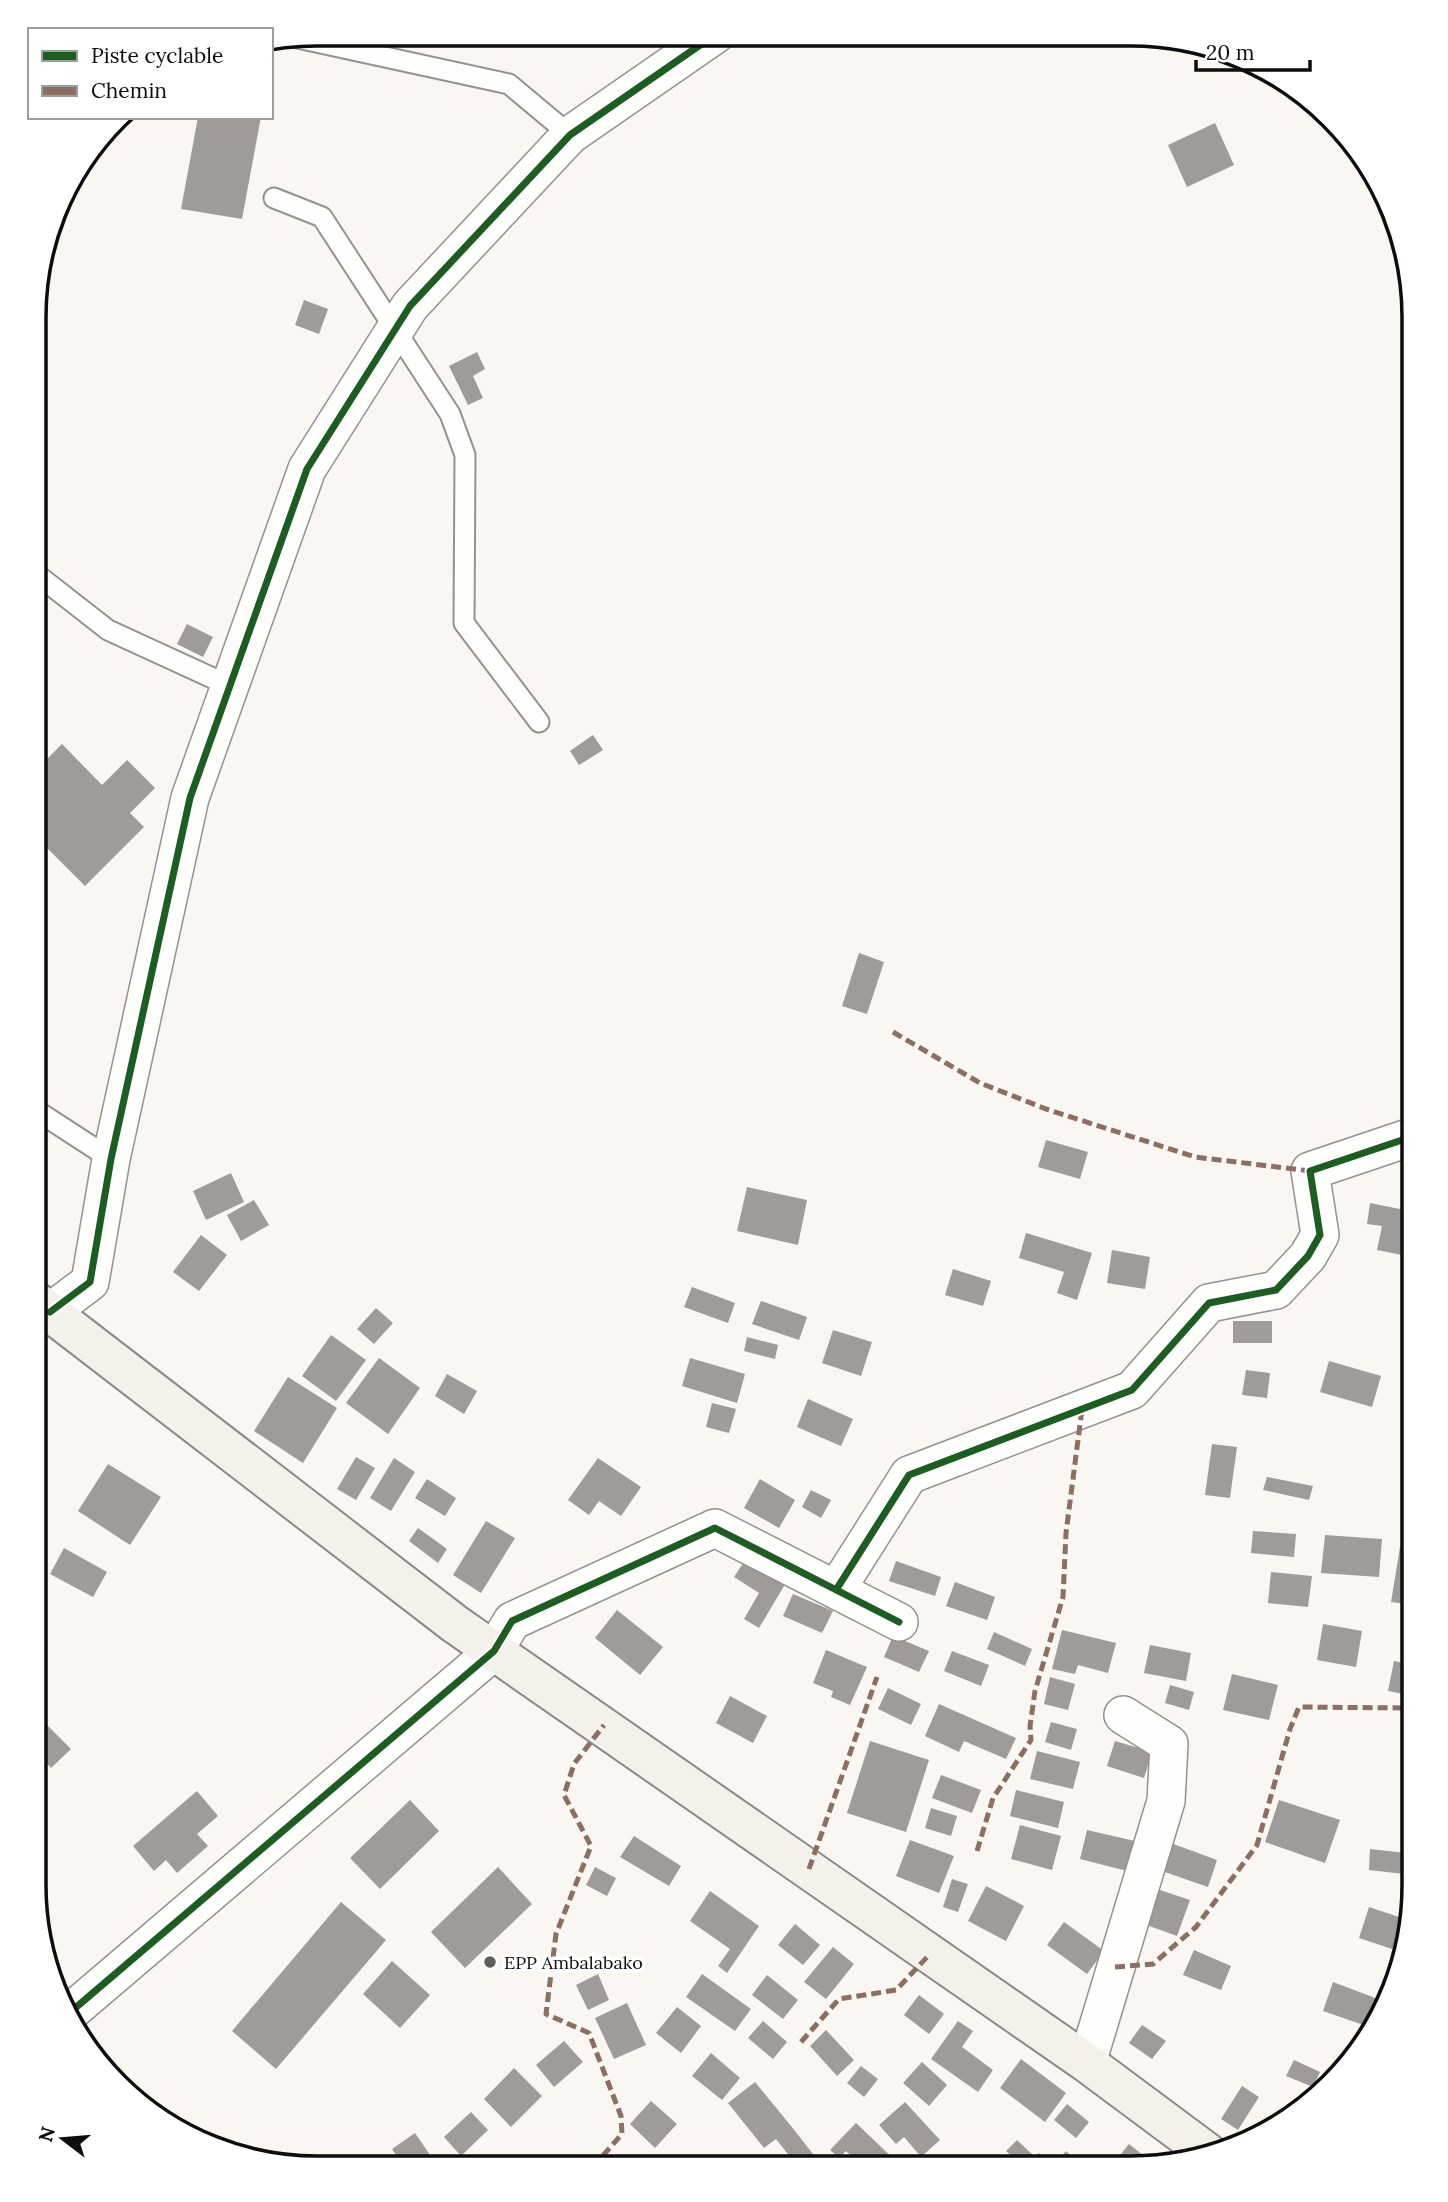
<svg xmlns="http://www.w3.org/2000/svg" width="1448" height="2202" viewBox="0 0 1448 2202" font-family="Lora,serif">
	<rect width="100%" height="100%" fill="#faf7f2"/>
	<path fill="#9e9b98" d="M198,117H261L242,219L181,209Z
		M1215,123L1234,165L1187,187L1168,145Z
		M304,300L328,309L319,334L295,325Z
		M477,352L485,369L473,376L483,398L468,405L449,366Z
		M187,624L213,637L203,657L177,644Z
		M593,735L603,750L579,765L570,751Z
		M62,744L102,785L127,760L155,788L130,813L144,827L85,886L46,847L35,857V771Z
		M859,953L884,962L867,1014L842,1006Z
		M1046,1140L1088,1152L1080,1179L1038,1167Z
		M231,1173L244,1202L206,1220L193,1191Z
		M747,1187L807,1200L798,1245L737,1231Z
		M254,1200L269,1225L241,1241L227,1215Z
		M1370,1203L1410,1211L1402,1255L1377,1250L1382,1226L1367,1224Z
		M1026,1233L1092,1253L1077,1300L1057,1293L1064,1272L1019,1258Z
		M201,1235L227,1255L199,1291L173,1272Z
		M1112,1250L1150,1257L1145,1289L1107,1283Z
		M953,1269L991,1281L983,1306L945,1295Z
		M692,1287L735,1303L728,1323L684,1307Z
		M761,1301L807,1317L799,1340L752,1324Z
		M376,1308L393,1323L374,1344L357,1329Z
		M1233,1321H1272V1343H1233Z
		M833,1330L872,1342L861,1376L822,1363Z
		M331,1335L366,1360L336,1401L302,1376Z
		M747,1337L778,1345L775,1359L744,1351Z
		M379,1358L420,1388L388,1434L346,1403Z
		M690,1358L745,1374L737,1403L682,1386Z
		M1329,1361L1381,1376L1372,1407L1320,1392Z
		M1246,1370L1270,1373L1267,1398L1242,1395Z
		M447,1374L477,1391L464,1414L435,1396Z
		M288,1377L337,1408L303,1463L254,1431Z
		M808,1399L853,1419L841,1446L797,1427Z
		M712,1403L736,1409L729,1433L706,1427Z
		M1212,1444L1237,1447L1230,1498L1205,1495Z
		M356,1457L375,1468L356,1500L337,1489Z
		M394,1458L415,1472L391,1511L370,1498Z
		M598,1458L641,1487L621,1516L599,1501L589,1515L568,1500Z
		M108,1464L161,1497L130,1545L78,1511Z
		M1267,1477L1313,1486L1309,1500L1263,1490Z
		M427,1479L456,1498L445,1516L415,1498Z
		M760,1479L795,1500L779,1528L744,1508Z
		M811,1490L831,1500L821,1518L802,1507Z
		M486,1521L515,1538L481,1593L453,1575Z
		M418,1528L447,1549L438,1563L409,1541Z
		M1253,1531L1296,1534L1294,1557L1251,1553Z
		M1325,1535L1382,1539L1379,1577L1321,1573Z
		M1400,1547L1414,1549V1605L1391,1602Z
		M64,1548L107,1572L93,1597L50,1574Z
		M747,1557L787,1581L759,1628L744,1619L759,1593L734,1577Z
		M896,1561L941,1577L935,1596L889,1581Z
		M1271,1572L1312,1576L1308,1607L1268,1603Z
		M955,1582L995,1597L987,1620L946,1606Z
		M34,1583L45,1587L34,1621Z
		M793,1594L833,1611L822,1633L783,1616Z
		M617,1610L663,1647L640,1675L595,1638Z
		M1323,1624L1362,1631L1356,1667L1317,1660Z
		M1062,1630L1116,1643L1108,1673L1078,1665L1075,1674L1052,1669Z
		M994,1632L1032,1649L1025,1666L987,1649Z
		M34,1633L48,1646L34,1662Z
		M893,1636L929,1651L919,1672L884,1657Z
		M1150,1645L1191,1653L1186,1681L1144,1673Z
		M826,1650L867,1667L850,1705L831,1697L833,1691L813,1683Z
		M952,1651L989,1665L981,1686L944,1671Z
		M1394,1661L1414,1665V1696L1388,1691Z
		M1232,1674L1278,1685L1269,1720L1223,1710Z
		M1050,1677L1075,1684L1068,1710L1044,1704Z
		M1170,1685L1194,1692L1189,1710L1165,1703Z
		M888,1688L921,1704L911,1725L878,1709Z
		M730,1696L767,1716L753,1743L716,1723Z
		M939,1704L1016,1738L1006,1759L964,1741L959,1752L925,1736Z
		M1051,1722L1077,1729L1071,1750L1045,1742Z
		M46,1724L71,1749L51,1768L33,1749V1736Z
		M870,1741L929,1760L906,1832L847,1813Z
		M1115,1741L1152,1752L1144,1778L1107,1766Z
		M1037,1751L1080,1762L1073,1789L1030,1779Z
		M941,1775L981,1790L972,1813L932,1798Z
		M1016,1790L1064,1802L1058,1828L1010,1816Z
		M197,1791L218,1816L197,1834L208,1846L177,1873L166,1860L154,1871L133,1846Z
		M410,1800L439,1831L380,1889L350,1858Z
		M1279,1800L1340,1820L1325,1863L1265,1842Z
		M931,1808L957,1816L951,1836L925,1828Z
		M1020,1825L1061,1836L1052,1870L1011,1859Z
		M1087,1830L1135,1841L1127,1871L1080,1859Z
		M634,1836L681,1866L669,1886L620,1857Z
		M910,1840L954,1856L939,1893L896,1876Z
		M1168,1842L1217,1860L1208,1887L1159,1870Z
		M1370,1849L1406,1853L1404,1874L1369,1870Z
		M498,1867L532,1904L465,1968L431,1932Z
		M595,1867L616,1878L607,1896L586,1885Z
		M952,1879L968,1884L958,1912L943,1907Z
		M986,1886L1024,1906L1006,1941L968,1921Z
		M1154,1888L1190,1900L1177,1936L1141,1923Z
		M710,1891L759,1926L727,1973L718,1966L730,1949L690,1921Z
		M341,1902L386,1940L276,2069L232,2031Z
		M1369,1907L1411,1921L1404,1953L1359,1938Z
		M1064,1922L1104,1951L1087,1974L1047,1945Z
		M795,1924L820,1945L803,1965L778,1945Z
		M833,1947L854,1964L826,1999L804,1982Z
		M1194,1950L1231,1966L1221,1990L1183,1975Z
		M392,1961L430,1995L400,2028L363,1994Z
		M598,1974L609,2000L588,2010L576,1985Z
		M702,1974L751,2009L735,2031L686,1997Z
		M767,1975L798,2000L783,2019L752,1995Z
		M1333,1982L1386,2002L1372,2028L1323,2011Z
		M919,1995L944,2014L929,2034L904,2015Z
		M627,2003L646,2045L614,2059L595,2018Z
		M677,2007L701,2026L681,2053L656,2033Z
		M763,2021L787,2042L773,2059L748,2038Z
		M958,2021L973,2031L962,2047L993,2070L978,2092L931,2059Z
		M1142,2025L1166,2041L1152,2059L1129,2043Z
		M826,2030L854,2060L837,2076L810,2046Z
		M564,2041L583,2062L554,2087L536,2065Z
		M711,2053L740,2078L722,2100L692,2076Z
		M1021,2059L1066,2093L1045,2122L1000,2088Z
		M1294,2060L1320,2072L1313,2087L1286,2076Z
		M922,2062L947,2085L929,2106L903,2083Z
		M861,2066L878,2079L864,2097L847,2083Z
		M514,2068L542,2096L511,2127L484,2099Z
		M755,2082L791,2126L824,2168H799L776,2139L764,2148L728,2103Z
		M1242,2086L1259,2097L1238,2130L1221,2119Z
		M651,2101L677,2124L655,2148L630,2124Z
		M905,2102L940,2140L921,2157L904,2137L896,2144L879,2125Z
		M1067,2104L1089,2122L1076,2138L1054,2120Z
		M471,2112L488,2130L461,2156L444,2137Z
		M856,2123L900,2165L898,2168H864L846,2151L839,2158L830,2150Z
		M415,2133L430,2155L413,2167H404L392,2149Z
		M1017,2140L1035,2157L1039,2153L1053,2166L1066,2151L1084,2169L1025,2168L1006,2151Z
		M1129,2144L1154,2164L1127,2169L1116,2160Z
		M633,2157L645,2167H624Z"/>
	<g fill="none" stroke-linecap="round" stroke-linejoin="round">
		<g stroke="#949290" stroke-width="23">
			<path id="service" d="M293,37L509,84L570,135
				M274,198L322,217L450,414L465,455L464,623L539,722
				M35,573L108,630L230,686
				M34,1109L111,1159"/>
		</g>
		<g stroke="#949290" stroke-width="40">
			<path id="minor" d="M50,1312L90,1282L111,1159L190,798L307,469L410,306L570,135L716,34
				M836,1590L909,1475L1132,1390L1209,1303L1276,1290L1308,1256L1320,1235L1310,1171L1414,1136
				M67,2015L494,1651L512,1621L715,1528L899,1622
				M1087,2063L1166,1801L1169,1744L1123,1715"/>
		</g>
		<g stroke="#8a8987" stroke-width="42">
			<path id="secondary" d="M34,1300L455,1624L1087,2063L1208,2153"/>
		</g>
		<use href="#service" stroke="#fefefd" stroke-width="19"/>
		<use href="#minor" stroke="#fefefd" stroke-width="37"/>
		<use href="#secondary" stroke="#f4f1ea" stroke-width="38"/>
		<path stroke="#8d6e63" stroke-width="5" stroke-dasharray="10 5" stroke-linecap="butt" d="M893,1032L980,1083L1046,1109L1195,1157L1310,1171
			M977,1851L993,1798L1031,1740L1030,1726L1035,1691L1063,1597L1066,1533L1082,1409
			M809,1869L877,1677
			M1115,1967L1153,1964L1196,1927L1257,1845L1290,1729L1299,1707L1414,1708
			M801,2042L839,1999L896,1990L930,1954
			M593,2167L622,2134L621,2116L589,2033L546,2014L556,1934L591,1846L564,1795L574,1764L604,1725"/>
		<g stroke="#fff" stroke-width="11">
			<path id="cycleway" d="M50,1312L90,1282L111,1159L190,798L307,469L410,306L570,135L716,34
				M836,1590L909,1475L1132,1390L1209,1303L1276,1290L1308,1256L1320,1235L1310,1171L1414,1136
				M67,2015L494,1651L512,1621L715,1528L899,1622"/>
		</g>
		<use href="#cycleway" stroke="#1b5e20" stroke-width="7"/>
	</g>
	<circle fill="#605f5d" stroke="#fff" stroke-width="2.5" cx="490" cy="1962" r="7"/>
	<g text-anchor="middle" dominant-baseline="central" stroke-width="7" stroke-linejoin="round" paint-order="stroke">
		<g font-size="18" fill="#0d0d0d" stroke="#fff" text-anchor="start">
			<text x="504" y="1962">EPP Ambalabako</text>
		</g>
	</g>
	<path d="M0 0H1448V2202H0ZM317 46H1131A271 271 0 0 1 1402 317V1885A271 271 0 0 1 1131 2156H317A271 271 0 0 1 46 1885V317A271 271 0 0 1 317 46Z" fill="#fff" fill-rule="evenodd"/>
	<path fill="none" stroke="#0d0d0d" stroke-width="3.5" d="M317 46H1131A271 271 0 0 1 1402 317V1885A271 271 0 0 1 1131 2156H317A271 271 0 0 1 46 1885V317A271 271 0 0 1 317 46Z"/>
	<rect x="28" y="28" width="245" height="91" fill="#ffffff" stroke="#9e9e9e" stroke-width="2"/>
	<rect x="42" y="51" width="35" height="10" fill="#1b5e20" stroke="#9e9e9e" stroke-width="2"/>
	<text x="91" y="63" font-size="21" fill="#0d0d0d">Piste cyclable</text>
	<rect x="42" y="86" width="35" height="10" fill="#8d6e63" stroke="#9e9e9e" stroke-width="2"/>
	<text x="91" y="98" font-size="21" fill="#0d0d0d">Chemin</text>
	<g transform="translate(63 2139) rotate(286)" stroke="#ffffff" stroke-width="5" paint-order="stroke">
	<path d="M0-5L12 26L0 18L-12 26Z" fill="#0d0d0d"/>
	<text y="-10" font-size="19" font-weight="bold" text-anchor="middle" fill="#0d0d0d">N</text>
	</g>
	<path d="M1196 60v10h114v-10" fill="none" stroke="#0d0d0d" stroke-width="3.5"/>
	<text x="1206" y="60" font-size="21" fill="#0d0d0d" stroke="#ffffff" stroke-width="5" paint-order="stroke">20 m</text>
</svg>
